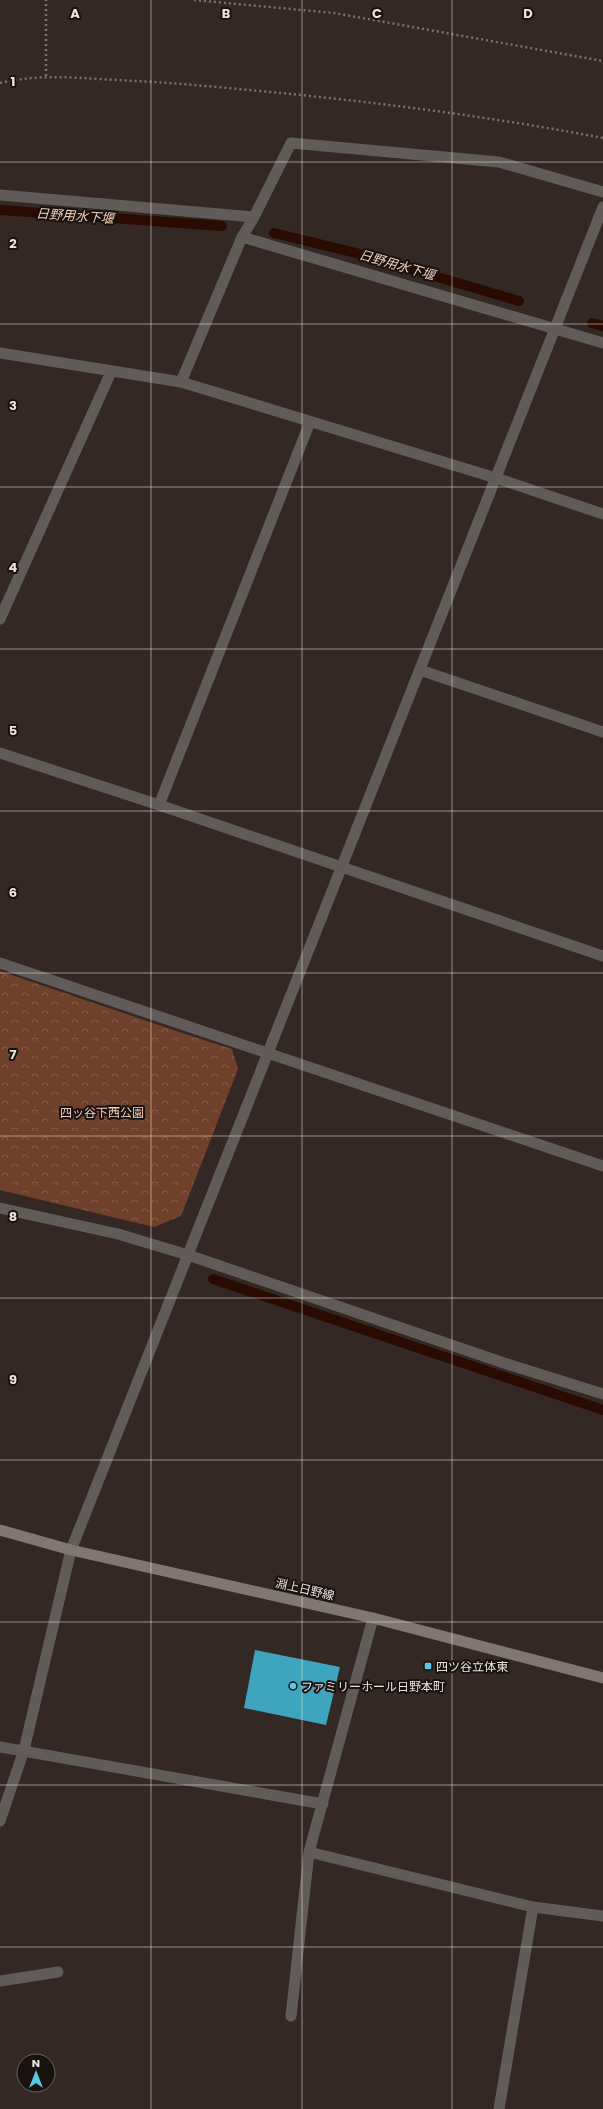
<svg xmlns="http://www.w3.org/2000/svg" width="603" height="2109" viewBox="0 0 603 2109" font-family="Poppins,'Noto Sans JP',sans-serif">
	<defs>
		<pattern id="park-crowns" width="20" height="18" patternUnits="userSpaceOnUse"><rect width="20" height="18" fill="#6f412a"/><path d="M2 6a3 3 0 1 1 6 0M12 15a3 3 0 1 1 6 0" fill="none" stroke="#845c49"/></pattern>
	</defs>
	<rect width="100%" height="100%" fill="#332823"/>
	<path fill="url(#park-crowns)" d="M0,971L182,1033L232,1049L238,1069L181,1216L154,1227L0,1190Z"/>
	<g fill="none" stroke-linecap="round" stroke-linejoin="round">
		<path stroke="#2b0b00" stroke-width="10" d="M0,210L222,226
			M274,233L356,253L519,301
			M592,323L603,326
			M213,1279L603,1410"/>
	</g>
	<path fill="#3fa4be" d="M255,1650L340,1667L326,1725L244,1708Z"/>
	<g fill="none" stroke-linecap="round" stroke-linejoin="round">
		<path stroke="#7c736e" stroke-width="2.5" stroke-dasharray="2 3" stroke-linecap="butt" d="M194,0L334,13L603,61
			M46,76V0
			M0,83C34,75 66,77 100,79C132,81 163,82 194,85C333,97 466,112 603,138"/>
		<path stroke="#615c59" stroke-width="11" d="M0,195L254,217L291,143L499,162L603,192
			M242,237L603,343
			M0,353L181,382L496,478L603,514
			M181,382L242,237L254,217
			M0,619L111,372
			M420,670L603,732
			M0,753L159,805L603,956
			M159,805L310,422
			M0,963L603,1166
			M0,1208L118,1234L188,1255L504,1363L603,1394
			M0,1747L323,1804
			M0,1821L24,1750L71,1550L603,207
			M309,1852L533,1907L603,1916
			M0,1981L58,1972
			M291,2016L309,1852L373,1618
			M499,2109L533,1907"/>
		<path stroke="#807772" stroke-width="11" d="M0,1530L71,1550L373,1618L603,1678"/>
	</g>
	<path fill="none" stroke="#ebe4e0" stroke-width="1" stroke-opacity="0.55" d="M151,0V2109M302,0V2109M452,0V2109M0,162H603M0,324H603M0,487H603M0,649H603M0,811H603M0,973H603M0,1136H603M0,1298H603M0,1460H603M0,1622H603M0,1785H603M0,1947H603"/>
	<g fill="#5ac8e5" stroke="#171210" stroke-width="1.5">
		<rect x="424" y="1662" width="8" height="8" rx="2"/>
		<circle cx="293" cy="1686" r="4"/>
	</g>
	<g text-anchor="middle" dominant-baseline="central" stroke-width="4" stroke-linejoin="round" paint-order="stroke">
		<g font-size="12" fill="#f5cebb" stroke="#171210">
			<text x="102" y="1112">四ッ谷下西公園</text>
		</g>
		<g font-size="12" fill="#ebe4e0" stroke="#171210">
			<text transform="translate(305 1589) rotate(13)">淵上日野線</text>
		</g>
		<g font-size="12" fill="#ebe4e0" stroke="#171210" text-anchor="start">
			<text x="436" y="1666">四ツ谷立体東</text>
			<text x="301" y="1686">ファミリーホール日野本町</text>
		</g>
		<g font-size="13" font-style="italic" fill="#f5cebb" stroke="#171210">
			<text transform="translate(75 216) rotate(4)">日野用水下堰</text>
			<text transform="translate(397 265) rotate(16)">日野用水下堰</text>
		</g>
	</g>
	<g font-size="13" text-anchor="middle" font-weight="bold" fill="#ebe4e0" stroke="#171210" stroke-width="4" stroke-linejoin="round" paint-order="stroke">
		<text x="75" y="18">A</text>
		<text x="226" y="18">B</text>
		<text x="377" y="18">C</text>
		<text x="528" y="18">D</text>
		<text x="13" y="86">1</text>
		<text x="13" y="248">2</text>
		<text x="13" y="410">3</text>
		<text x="13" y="572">4</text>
		<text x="13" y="735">5</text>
		<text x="13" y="897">6</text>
		<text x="13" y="1059">7</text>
		<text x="13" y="1221">8</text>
		<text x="13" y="1384">9</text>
	</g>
	<g transform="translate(36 2073)"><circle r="19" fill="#171210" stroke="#6c6663"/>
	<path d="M0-3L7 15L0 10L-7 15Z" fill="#5ac8e5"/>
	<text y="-6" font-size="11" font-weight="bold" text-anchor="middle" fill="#ebe4e0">N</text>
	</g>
</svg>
